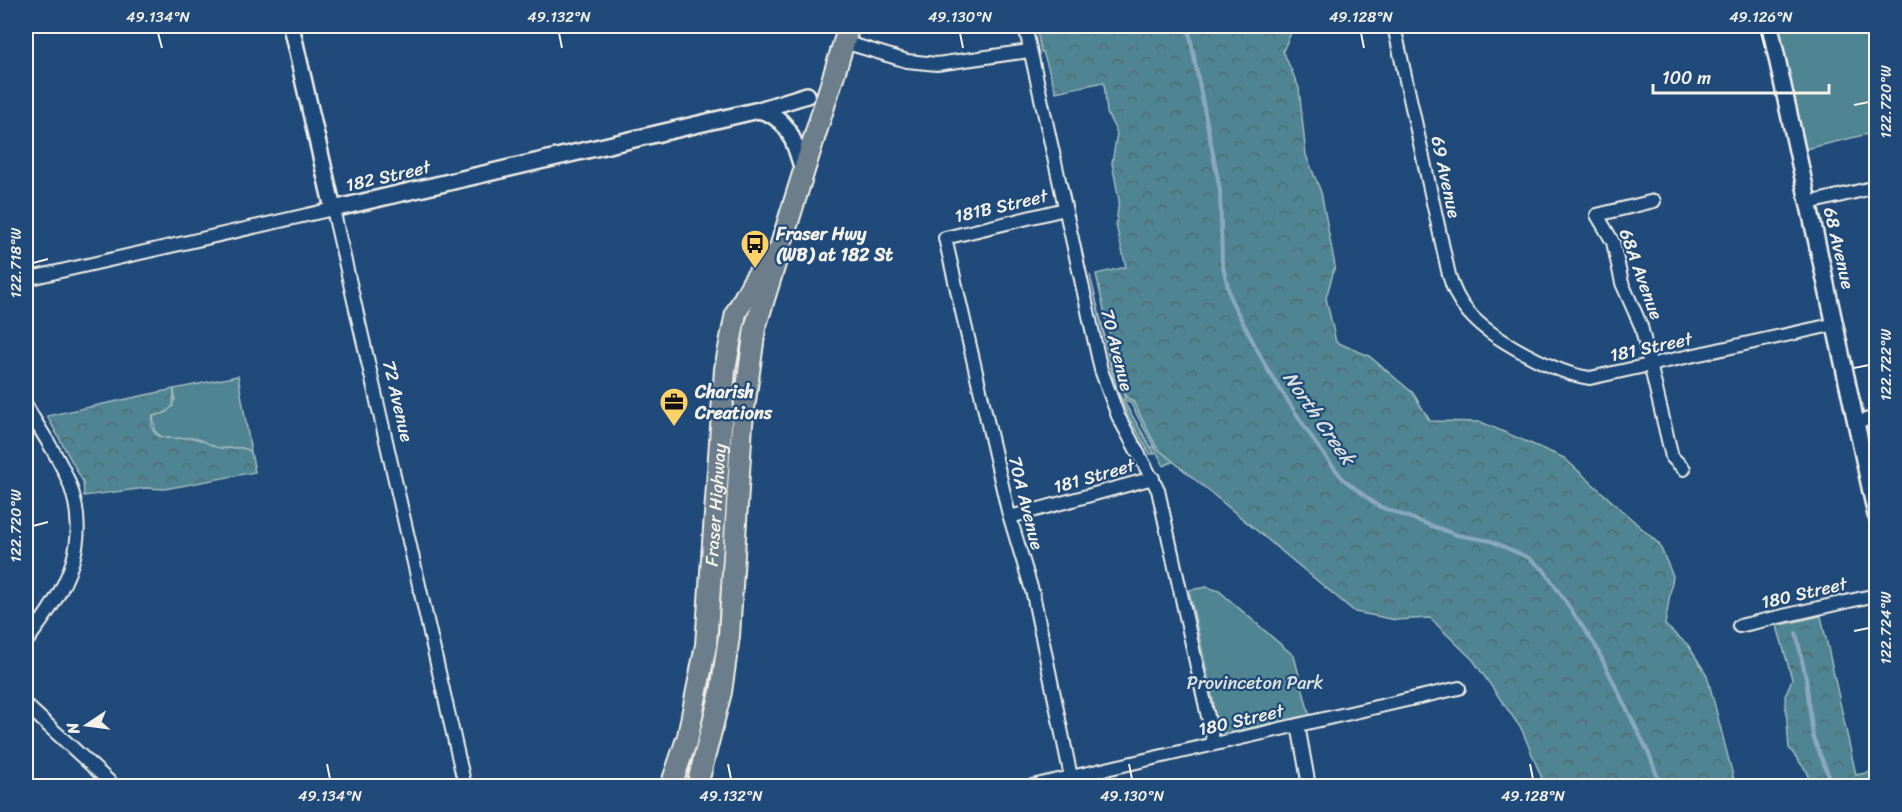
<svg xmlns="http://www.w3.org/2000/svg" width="1902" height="812" viewBox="0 0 1902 812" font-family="Sriracha,sans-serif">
	<defs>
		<pattern id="forest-crowns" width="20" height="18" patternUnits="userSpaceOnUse" patternTransform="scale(1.5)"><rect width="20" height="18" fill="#4f8492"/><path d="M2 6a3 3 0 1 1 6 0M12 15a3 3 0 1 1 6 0" fill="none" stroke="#4d6c74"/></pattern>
	</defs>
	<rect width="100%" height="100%" fill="#1f4a7a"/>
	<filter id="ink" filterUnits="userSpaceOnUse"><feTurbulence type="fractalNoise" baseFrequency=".0167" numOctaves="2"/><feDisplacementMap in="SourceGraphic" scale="12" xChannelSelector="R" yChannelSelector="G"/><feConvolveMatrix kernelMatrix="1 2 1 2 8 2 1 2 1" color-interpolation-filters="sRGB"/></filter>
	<g filter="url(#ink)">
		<path fill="#4f8492" stroke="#a2babd" stroke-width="1.5" d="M1778,26H1876V132L1806,149Z
			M1090,275L1118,392L1155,454H1150L1128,416L1114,383Z
			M238,376L251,452C241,444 230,450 218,448C210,446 203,440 195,439C180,435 167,446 155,431L153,416L175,400L174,389Z
			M1120,382L1126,397L1133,401L1157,448L1174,461L1164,466L1131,404L1125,400Z
			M1207,587L1219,591L1294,656L1310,717L1235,734C1218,736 1208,719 1214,704L1189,590Z"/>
		<path fill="url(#forest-crowns)" stroke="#a2babd" stroke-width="1.5" d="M1062,26H1294L1283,51L1299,88L1306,155L1321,192L1335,266L1326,298L1336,342L1369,356L1413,393L1430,421L1481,422L1564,458L1659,544L1673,576L1665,625L1688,645L1707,675L1734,780L1742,786H1545L1522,730L1473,660L1430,618L1396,620L1355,612L1157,448L1133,401L1126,397L1120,382L1096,274L1126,267L1116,225L1119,200L1112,163L1117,133L1107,113L1104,82L1056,92L1043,52H1041L1037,31Z
			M174,389L173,406L165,413L153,416C145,447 180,436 193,438C203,439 210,446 220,448C231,450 241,444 251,452L255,472L165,489L146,488L84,496L83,482L47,416Z
			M1821,616L1856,775L1876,771V786H1807L1808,773L1789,748L1785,696L1792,679L1777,626Z"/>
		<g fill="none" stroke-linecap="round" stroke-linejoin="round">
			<path stroke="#8aa7bd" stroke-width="4" d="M1188,26L1220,190L1222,262L1231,300L1269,372L1316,444L1343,479L1378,506L1457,535L1491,541L1529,558L1544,570L1595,645L1649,754L1661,786
				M1796,633L1806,678L1813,737L1833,786"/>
			<g stroke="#f4f1e8" stroke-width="16">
				<path id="minor" d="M1025,26L1101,370L1118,416L1158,490L1214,744
					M1394,26L1449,275C1453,289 1458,301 1468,312C1489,338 1557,374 1590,378L1836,324
					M844,42L907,61L937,64L1029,51
					M1654,201L1597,215L1613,242L1622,283L1641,326L1672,457L1684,469
					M1809,203L1876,187
					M1065,209L945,238L1008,511L1033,594L1071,777
					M26,279L333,209L465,786
					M26,405C38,428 54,449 65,473C96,540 66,590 26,642
					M1858,422L1876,417
					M1010,517L1153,478
					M1739,626L1876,595
					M26,705L114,786
					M1298,725L1309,786
					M1032,786L1459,688"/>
			</g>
			<g stroke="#f4f1e8" stroke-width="20">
				<path id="tertiary" d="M291,26L333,209L759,110L807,95
					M1770,26L1876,515
					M759,110C790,118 794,142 803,170"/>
			</g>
			<g stroke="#f4f1e8" stroke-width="24">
				<g id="primary">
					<path id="s1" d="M671,786L688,736L706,645L725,369L736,313L754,280L771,256"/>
					<path d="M697,786L721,692L729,636L742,424L755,328L849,26"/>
				</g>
			</g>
			<use href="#minor" stroke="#1f4a7a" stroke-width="12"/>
			<use href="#tertiary" stroke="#1f4a7a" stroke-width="15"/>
			<use href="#primary" stroke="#6c7d8b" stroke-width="20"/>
		</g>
	</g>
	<path fill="none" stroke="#f4f1e8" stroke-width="2" d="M158,33L162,48M559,33L562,48M960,33L963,48M1361,33L1364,48M1761,33L1765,48M1854,105L1869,102M33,263L48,259M1854,368L1869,365M33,526L48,522M1854,631L1869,628M327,764L330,779M728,764L731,779M1129,764L1132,779M1530,764L1533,779"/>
	<defs>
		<g id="bus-pin" transform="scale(1.5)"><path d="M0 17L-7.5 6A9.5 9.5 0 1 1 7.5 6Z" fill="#ffd166" stroke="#1f4a7a"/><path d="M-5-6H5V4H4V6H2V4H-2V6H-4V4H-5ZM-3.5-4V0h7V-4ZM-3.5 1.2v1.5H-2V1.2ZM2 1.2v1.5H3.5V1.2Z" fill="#111"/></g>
		<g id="office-pin" transform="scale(1.5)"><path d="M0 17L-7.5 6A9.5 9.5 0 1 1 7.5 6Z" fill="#ffd166" stroke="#1f4a7a"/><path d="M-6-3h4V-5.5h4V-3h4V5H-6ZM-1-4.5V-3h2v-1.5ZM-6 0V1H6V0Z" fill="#111"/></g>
	</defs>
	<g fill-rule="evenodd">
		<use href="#bus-pin" x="755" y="244"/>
		<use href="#office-pin" x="674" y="402"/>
	</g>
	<g text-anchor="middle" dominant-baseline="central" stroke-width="4.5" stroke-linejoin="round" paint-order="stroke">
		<g font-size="18" fill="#f4f1e8" stroke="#1f4a7a">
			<text transform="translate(388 176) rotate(-13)">182 Street</text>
			<text transform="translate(1446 177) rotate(78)">69 Avenue</text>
			<text transform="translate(1001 206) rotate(-13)">181B Street</text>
			<text transform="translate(1839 248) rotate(77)">68 Avenue</text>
			<text transform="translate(1641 274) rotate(70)">68A Avenue</text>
			<text transform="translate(1651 347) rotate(-12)">181 Street</text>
			<text transform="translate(1117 350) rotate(76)">70 Avenue</text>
			<text transform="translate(398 401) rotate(77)">72 Avenue</text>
			<text transform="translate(1094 476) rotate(-16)">181 Street</text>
			<text transform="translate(1026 503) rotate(76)">70A Avenue</text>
			<text stroke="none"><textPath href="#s1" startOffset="286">Fraser Highway</textPath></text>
			<text transform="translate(1804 593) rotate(-13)">180 Street</text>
			<text transform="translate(1241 720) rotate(-13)">180 Street</text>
		</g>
		<g font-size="18" font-weight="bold" fill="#f4f1e8" stroke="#1f4a7a" text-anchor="start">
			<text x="776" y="234">Fraser Hwy<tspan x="776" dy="21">(WB) at 182 St</tspan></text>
			<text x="695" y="392">Charish<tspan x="695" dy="21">Creations</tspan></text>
		</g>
		<g font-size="18" fill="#dbe1db" stroke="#1f4a7a">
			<text x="1255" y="683">Provinceton Park</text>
		</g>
		<g font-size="20" font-style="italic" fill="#dadfdd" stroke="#1f4a7a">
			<text transform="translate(1319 418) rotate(55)">North Creek</text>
		</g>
	</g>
	<rect width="1902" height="812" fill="none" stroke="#1f4a7a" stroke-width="66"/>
	<g transform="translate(87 725) rotate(257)" stroke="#1f4a7a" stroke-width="4.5" paint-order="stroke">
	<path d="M0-4.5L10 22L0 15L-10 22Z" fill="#f4f1e8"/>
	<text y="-9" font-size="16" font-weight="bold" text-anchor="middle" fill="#f4f1e8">N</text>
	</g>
	<path d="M1653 84v9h176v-9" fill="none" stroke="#f4f1e8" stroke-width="3"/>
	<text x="1662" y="84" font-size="18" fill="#f4f1e8" stroke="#1f4a7a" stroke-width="4.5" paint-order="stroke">100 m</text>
	<rect x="33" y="33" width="1836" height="746" fill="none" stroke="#f4f1e8" stroke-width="2"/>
	<g font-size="15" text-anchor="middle" fill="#f4f1e8">
		<text x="158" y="22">49.134°N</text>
		<text x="559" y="22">49.132°N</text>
		<text x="960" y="22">49.130°N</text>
		<text x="1361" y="22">49.128°N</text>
		<text x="1761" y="22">49.126°N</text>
		<text transform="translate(1886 102) rotate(-90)" y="5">122.720°W</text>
		<text transform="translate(16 263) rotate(-90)" y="5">122.718°W</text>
		<text transform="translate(1886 365) rotate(-90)" y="5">122.722°W</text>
		<text transform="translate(16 526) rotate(-90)" y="5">122.720°W</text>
		<text transform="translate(1886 628) rotate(-90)" y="5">122.724°W</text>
		<text x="330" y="801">49.134°N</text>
		<text x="731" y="801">49.132°N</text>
		<text x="1132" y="801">49.130°N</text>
		<text x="1533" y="801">49.128°N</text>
	</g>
</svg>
